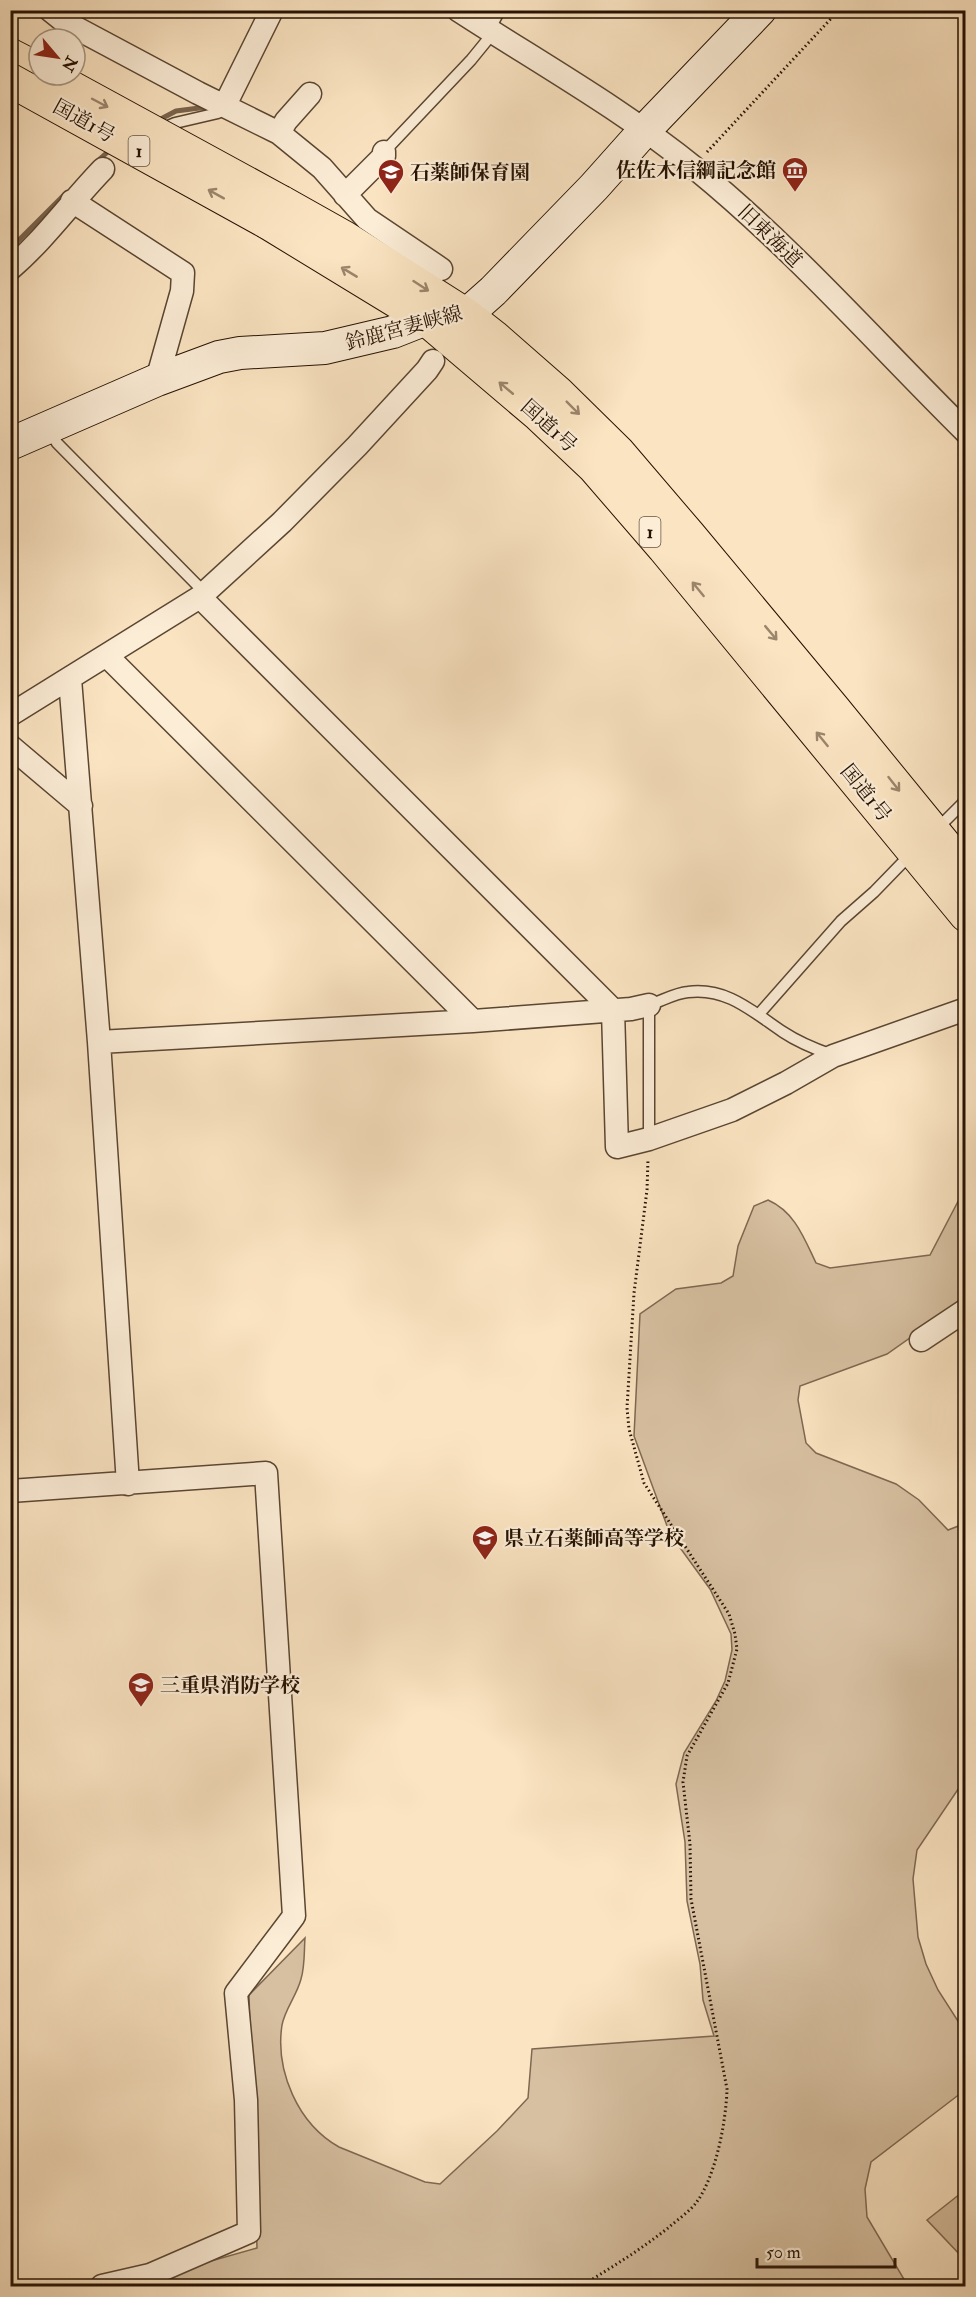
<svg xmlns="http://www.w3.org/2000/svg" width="976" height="2297" viewBox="0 0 976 2297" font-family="'IM FELL Double Pica','Noto Serif JP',serif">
	<rect width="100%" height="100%" fill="#fbe4c2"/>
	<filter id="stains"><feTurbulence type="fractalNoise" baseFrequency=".00333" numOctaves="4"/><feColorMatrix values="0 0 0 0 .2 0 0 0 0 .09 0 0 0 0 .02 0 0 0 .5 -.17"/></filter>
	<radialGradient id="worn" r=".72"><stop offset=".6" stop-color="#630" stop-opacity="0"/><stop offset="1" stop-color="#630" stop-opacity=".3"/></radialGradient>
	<path fill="#d7c0a1" stroke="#7e6852" stroke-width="1.5" d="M965,1188V1299L887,1354L800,1386L798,1400L806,1443L816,1453L896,1484L919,1500L948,1530L961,1525L965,1520V1779L917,1850L913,1879L918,1937L926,1964L938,1990L965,2032V2090L871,2162L865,2189L867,2217L908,2286H123L257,2248L249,1995L305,1938C304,1951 305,1966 301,1979C297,1995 285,2009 282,2025C275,2071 298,2124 339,2147L425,2182L440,2184L497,2131L528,2098L532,2049L714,2036L703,2000L700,1964L687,1901L685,1842L676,1784L684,1753L716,1701L725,1681L732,1650L731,1634L710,1589L670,1534L634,1436L640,1314L676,1289L721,1283L733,1276L738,1246L754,1206L768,1200C795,1212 804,1238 816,1263L830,1268L930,1255Z
		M965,2190V2260L927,2220Z"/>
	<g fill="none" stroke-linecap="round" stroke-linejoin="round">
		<path stroke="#7a644e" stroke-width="5" d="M157,121L176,111L207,107
			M93,165L111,149
			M10,249L66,193"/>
		<g stroke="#5a4632" stroke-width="13">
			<path id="service" d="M489,30L500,10
				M159,130L175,123L218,113L225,106
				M384,152L471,60L493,33
				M50,431L57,443L205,593
				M946,820L966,800
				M759,1014L841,921L874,892L906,859
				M649,1139V1005C662,1001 675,993 688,992C727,987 753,1012 783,1032C798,1042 815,1049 832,1055"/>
		</g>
		<g stroke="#5a4632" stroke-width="25">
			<path id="minor" d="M50,10L65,22L198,93L279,133L322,168L367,219L441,269
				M458,10C538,62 622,109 696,169C793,248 877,344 966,432
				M225,105L272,10
				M279,133L286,121L310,94
				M345,195L384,156V152
				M72,201L183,273L182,291L157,380
				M10,269C45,239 71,202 103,169
				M200,597L613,1010L617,1147L649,1139L732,1110L786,1083L833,1056L966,1009
				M107,656L473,1021
				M70,679L99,1042L128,1484
				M10,715L200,597L282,522L357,446L427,370L433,361
				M10,746L81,806
				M99,1042L473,1021L631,1009L649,1005
				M921,1340L966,1310
				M10,1491L266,1473L294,1916L236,1993L246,2100L249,2232L150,2275L102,2286"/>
		</g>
		<g stroke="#251102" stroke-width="34">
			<path id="secondary" d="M10,444L157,380L219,357L240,353L325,348L393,332L426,319L466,315L493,291L594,187L644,131L760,10"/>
		</g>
		<g stroke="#251102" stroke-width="35">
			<path id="trunk" d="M10,55L39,70
				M281,202L345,238L466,315L494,337L559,394L618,452L689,535L833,708L966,871
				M267,222L426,319L539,415L594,467L664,548L966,915"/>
		</g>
		<path stroke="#251102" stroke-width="3" stroke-dasharray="1.5 3" stroke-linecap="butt" d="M707,152L839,10
			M581,2286C611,2268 640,2250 668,2228C677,2220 689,2212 696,2203C716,2176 726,2122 727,2089L691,1899L690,1844L683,1782L687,1756L728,1683L737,1649L735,1634L729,1614L644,1483L629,1429L627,1408L634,1293L647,1190L648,1159"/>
		<use href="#service" stroke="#fcedd7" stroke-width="10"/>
		<use href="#minor" stroke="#fcedd7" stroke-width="22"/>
		<use href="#secondary" stroke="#fcedd7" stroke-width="32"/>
		<use href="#trunk" stroke="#fbe4c2" stroke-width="33"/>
		<g stroke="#251102" stroke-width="35" stroke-linecap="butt">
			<path id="trunk-bridge" d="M52,77L281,202
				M10,80L267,222"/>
		</g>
		<use href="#trunk-bridge" stroke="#fbe4c2" stroke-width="33"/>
	</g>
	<defs><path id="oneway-shaft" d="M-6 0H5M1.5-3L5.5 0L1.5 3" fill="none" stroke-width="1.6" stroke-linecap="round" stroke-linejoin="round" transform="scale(1.5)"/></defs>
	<g stroke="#9b856c">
		<use href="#oneway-shaft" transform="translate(100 103) rotate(28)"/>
		<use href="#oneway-shaft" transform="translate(216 194) rotate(-151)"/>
		<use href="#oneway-shaft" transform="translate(349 272) rotate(-149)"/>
		<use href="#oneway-shaft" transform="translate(421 286) rotate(33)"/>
		<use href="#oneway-shaft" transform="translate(506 388) rotate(-140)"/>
		<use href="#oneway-shaft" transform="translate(573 408) rotate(45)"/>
		<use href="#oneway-shaft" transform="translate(698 589) rotate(-129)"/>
		<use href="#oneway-shaft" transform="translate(771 633) rotate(50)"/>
		<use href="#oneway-shaft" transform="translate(822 739) rotate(-129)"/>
		<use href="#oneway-shaft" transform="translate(894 784) rotate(52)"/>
	</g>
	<defs>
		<g id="museum-pin" transform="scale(1.35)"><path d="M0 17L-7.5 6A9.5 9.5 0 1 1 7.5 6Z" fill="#8f2418" stroke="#fcedd7"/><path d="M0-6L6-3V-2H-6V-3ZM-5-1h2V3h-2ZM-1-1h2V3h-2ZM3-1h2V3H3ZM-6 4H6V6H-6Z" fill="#fff"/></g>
		<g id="school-pin" transform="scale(1.35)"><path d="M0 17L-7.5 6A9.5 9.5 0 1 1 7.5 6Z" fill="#8f2418" stroke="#fcedd7"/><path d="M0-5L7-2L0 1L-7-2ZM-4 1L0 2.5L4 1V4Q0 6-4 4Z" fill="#fff"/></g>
	</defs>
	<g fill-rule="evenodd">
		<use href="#museum-pin" x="795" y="170"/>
		<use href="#school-pin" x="391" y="172"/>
		<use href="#school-pin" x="485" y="1538"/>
		<use href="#school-pin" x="141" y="1685"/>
	</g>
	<g text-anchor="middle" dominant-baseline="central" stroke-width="4.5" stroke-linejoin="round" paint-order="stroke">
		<g fill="#fcedd7" stroke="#665342" stroke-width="1.5">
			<rect x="128.5" y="136" width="21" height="30" rx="4.5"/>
			<rect x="639.5" y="517" width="21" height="30" rx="4.5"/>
		</g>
		<g font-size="18" font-weight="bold" fill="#251102">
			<text x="139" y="151">1</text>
			<text x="650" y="532">1</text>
		</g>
		<g font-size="20" fill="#251102" stroke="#fcedd7">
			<text transform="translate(84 121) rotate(29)">国道1号</text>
			<text transform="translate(770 236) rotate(44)">旧東海道</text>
			<text transform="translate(404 328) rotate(-15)">鈴鹿宮妻峡線</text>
			<text transform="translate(549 426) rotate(42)">国道1号</text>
			<text transform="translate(866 793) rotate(51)">国道1号</text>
		</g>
		<g font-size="20" font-weight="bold" fill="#251102" stroke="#fcedd7" text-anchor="start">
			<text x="776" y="170" text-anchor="end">佐佐木信綱記念館</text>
			<text x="410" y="172">石薬師保育園</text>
			<text x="504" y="1538">県立石薬師高等学校</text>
			<text x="160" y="1685">三重県消防学校</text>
		</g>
	</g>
	<rect width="976" height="2297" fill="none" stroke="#fbe4c2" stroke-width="36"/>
	<rect x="12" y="12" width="952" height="2273" fill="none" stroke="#251102" stroke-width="3"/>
	<rect x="18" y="18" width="940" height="2261" fill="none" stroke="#251102" stroke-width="1.5"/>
	<g transform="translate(57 57) rotate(119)"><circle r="28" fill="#fcedd7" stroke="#a69582" stroke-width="1.5"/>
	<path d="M0-4.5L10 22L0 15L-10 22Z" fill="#8f2418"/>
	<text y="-9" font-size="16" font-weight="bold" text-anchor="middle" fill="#251102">N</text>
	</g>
	<path d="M757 2258v9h138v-9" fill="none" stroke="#251102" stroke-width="3"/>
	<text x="766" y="2258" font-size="18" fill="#251102" stroke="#fcedd7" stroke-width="4.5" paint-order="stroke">50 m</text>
	<rect width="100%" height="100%" filter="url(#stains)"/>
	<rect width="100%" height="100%" fill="url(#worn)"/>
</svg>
